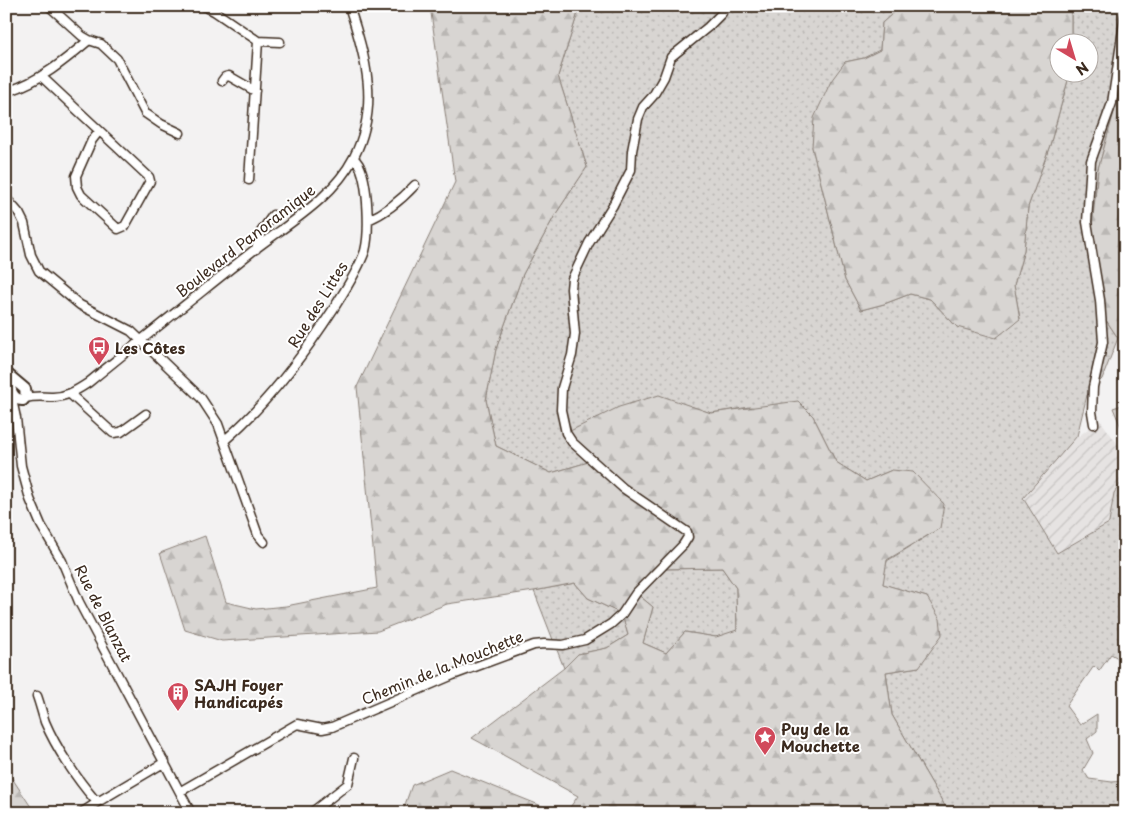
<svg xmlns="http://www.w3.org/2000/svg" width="1131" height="819" viewBox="0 0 1131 819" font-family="'Playpen Sans',sans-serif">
	<defs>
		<pattern id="industrial-furrows" width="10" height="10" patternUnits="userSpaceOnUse" patternTransform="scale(1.25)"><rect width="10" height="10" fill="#e6e3e2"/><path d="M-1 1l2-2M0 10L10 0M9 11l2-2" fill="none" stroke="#c6c3c1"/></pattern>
		<pattern id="grass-dots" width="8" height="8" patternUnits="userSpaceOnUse" patternTransform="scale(1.25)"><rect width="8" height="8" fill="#d8d5d2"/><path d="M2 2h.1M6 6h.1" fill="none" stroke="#bab7b4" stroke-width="1.8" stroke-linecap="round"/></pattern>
		<pattern id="forest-firs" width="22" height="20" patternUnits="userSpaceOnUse" patternTransform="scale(1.25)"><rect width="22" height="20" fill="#d8d5d2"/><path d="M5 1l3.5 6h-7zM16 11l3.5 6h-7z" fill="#bab7b4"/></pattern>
	</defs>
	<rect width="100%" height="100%" fill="#f3f2f2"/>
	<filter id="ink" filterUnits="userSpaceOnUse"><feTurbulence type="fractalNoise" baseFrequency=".02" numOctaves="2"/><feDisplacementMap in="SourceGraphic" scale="10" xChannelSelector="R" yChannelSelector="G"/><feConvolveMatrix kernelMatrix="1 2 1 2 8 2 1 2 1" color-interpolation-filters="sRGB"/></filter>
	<g filter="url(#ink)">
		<path fill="url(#industrial-furrows)" d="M1100,420L1122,450L1120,459L1125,465V477L1114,493L1109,523L1057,553L1023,498L1072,441Z"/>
		<path fill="url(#grass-dots)" stroke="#8a8078" d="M580,6H901L882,23L880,50L864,58L845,62L812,147L845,280L861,310L884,304L910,294L930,299L957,327L1020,319L1014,285L1024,250L1028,207L1050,145L1070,73L1088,72V42H1071V6H1125V49L1118,98L1098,169L1092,226L1106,320L1118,338L1102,379L1087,395L1077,436L1023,498L1057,553L1109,523L1114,493L1125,477V662L1111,654L1099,671L1094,666L1066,706L1080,725L1097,714V731L1087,739L1093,753L1083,770L1089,779L1112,782L1125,781V813H949L892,715L886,672L919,667L927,597L882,584L887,561L940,528L892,470L866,481L836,462L813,416L750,407L711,413L659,396L592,461L551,473L496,446L486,400L496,349L523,274L555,215L587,167L558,76Z
			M1125,404V465L1120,459L1123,432L1113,408Z
			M722,568L736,588L737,631L716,637L685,632L666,653L643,643L653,607L636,593L659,569Z
			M575,583L588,598L622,614L628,635L607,648L578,654L564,668L534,591Z"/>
		<path fill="url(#forest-firs)" stroke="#8a8078" fill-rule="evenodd" d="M430,6H580L558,76L587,167L555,215L523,274L496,349L486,400L496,446L551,473L592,461L566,433L619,407L659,395L711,413L798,401L813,416L836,462L866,481L892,470L913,472L944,504L940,528L887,560L883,584L927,597L940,619L942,635L919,667L886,672L892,715L949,813H566L578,796L472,738L564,668L578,654L607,648L628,635L622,614L588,598L575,583L534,591L447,604L378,631L222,641L185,630L160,553L205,536L226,602L256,609L286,606L377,588L357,387L455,182ZM722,568L736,588L737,630L716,637L685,632L666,653L643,643L653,607L636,593L659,569Z
			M901,6H1071V42H1058V72L1070,73L1050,145L1028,207L1024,250L1014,285L1020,319L996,338L957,327L930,299L910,294L884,304L861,310L845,280L812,147L814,118L831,81L845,62L864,58L880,50L882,23Z
			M1125,49V332L1118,338L1106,320L1092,227L1098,169L1118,98Z
			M6,769L35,813H6Z
			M450,769L559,813H402L412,785Z"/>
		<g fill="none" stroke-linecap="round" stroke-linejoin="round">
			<g stroke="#3b2a1e" stroke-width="11">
				<path id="street" d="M49,6L82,36L89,40L101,44L117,59L145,113L161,124L180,133
					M204,6L214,11L258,41L249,180
					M258,41L280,42
					M42,77L149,177L150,181L125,226L118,229L81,195L77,187L76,176L92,140L99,131
					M222,81L225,77L229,76L255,91
					M9,91C40,81 64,61 89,40
					M6,198L19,213L24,223L31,255L39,271L80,305L131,331L201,398L218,424L258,535L264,542
					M368,220C387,212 401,200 415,185
					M256,249L261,232L273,215
					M70,394L113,433L121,432L146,414
					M14,398L13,404L16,418L21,466L30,499L41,525L62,561L79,602L191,813
					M25,398C34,396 41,396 50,397C64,398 76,391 88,383C143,338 199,294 254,250C289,223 333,198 354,157C380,106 366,58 349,6
					M1094,424L1092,412L1093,387L1103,342L1100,300L1087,222L1091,161L1112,103L1125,16
					M225,440C268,403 303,356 334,308C345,290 358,271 365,251C370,232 368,185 360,167C359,164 356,161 354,158
					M37,696C40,704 42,713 45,722C56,748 76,778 95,800H101L165,762
					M181,791L297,724L322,729L332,727L453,675L534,645L544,644L563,645L585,640L611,624L622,614L636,593L683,545L688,537L687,532L623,488L572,442L566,433L561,410L562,388L572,355L575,334L571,289L572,279L589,243L613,205L631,170L632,151L638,119L643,107L653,96L664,77L671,57L708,27L722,13
					M81,813L101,800
					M311,813L348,784L354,758"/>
			</g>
			<g stroke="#3b2a1e" stroke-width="14">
				<path id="secondary" d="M6,373L25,389L26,396L23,400C11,401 10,385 6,375"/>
			</g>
			<use href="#street" stroke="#fff" stroke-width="8"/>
			<use href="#secondary" stroke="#fff" stroke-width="10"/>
		</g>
	</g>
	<defs>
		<g id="bus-pin" transform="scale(1.125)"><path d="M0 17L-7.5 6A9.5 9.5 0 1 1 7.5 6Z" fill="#d1495b" stroke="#fff"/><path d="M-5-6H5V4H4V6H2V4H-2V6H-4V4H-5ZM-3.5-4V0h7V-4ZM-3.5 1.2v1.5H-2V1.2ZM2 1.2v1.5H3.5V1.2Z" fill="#fff"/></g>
		<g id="building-pin" transform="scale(1.125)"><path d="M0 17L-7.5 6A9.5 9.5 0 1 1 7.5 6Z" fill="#d1495b" stroke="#fff"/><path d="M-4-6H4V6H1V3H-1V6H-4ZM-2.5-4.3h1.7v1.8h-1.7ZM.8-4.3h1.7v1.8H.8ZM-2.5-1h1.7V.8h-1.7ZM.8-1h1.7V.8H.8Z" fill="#fff"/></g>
		<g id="sight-pin" transform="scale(1.125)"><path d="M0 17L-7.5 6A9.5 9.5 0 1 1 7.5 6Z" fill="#d1495b" stroke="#fff"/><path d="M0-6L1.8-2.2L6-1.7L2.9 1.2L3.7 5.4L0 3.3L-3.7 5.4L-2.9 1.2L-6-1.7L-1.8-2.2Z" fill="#fff"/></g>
	</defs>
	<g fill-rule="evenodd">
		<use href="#bus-pin" x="99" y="347"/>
		<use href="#building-pin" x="178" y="693"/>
		<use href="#sight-pin" x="765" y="737"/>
	</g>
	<g text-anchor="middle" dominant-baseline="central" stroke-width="4" stroke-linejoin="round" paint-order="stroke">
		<g font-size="15" fill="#3b2a1e" stroke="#fff">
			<text transform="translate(245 240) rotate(-38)">Boulevard Panoramique</text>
			<text transform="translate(317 304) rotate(-58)">Rue des Littes</text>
			<text transform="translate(104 613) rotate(63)">Rue de Blanzat</text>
			<text transform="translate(442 667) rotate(-22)">Chemin de la Mouchette</text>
		</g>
		<g font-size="15" font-weight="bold" fill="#3b2a1e" stroke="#fff" text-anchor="start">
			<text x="115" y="347">Les Côtes</text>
			<text x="194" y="684">SAJH Foyer<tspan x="194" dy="17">Handicapés</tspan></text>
			<text x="781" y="728">Puy de la<tspan x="781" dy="17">Mouchette</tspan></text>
		</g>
	</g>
	<rect width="1131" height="819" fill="none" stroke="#fff" stroke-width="25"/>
	<rect x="12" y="12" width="1106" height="794" fill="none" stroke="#3b2a1e" stroke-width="2" filter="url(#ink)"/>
	<g transform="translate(1074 58) rotate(142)"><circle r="24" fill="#ffffff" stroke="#b1aaa5"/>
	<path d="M0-4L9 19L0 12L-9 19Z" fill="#d1495b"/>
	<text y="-8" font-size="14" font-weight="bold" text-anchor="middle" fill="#3b2a1e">N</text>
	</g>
</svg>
